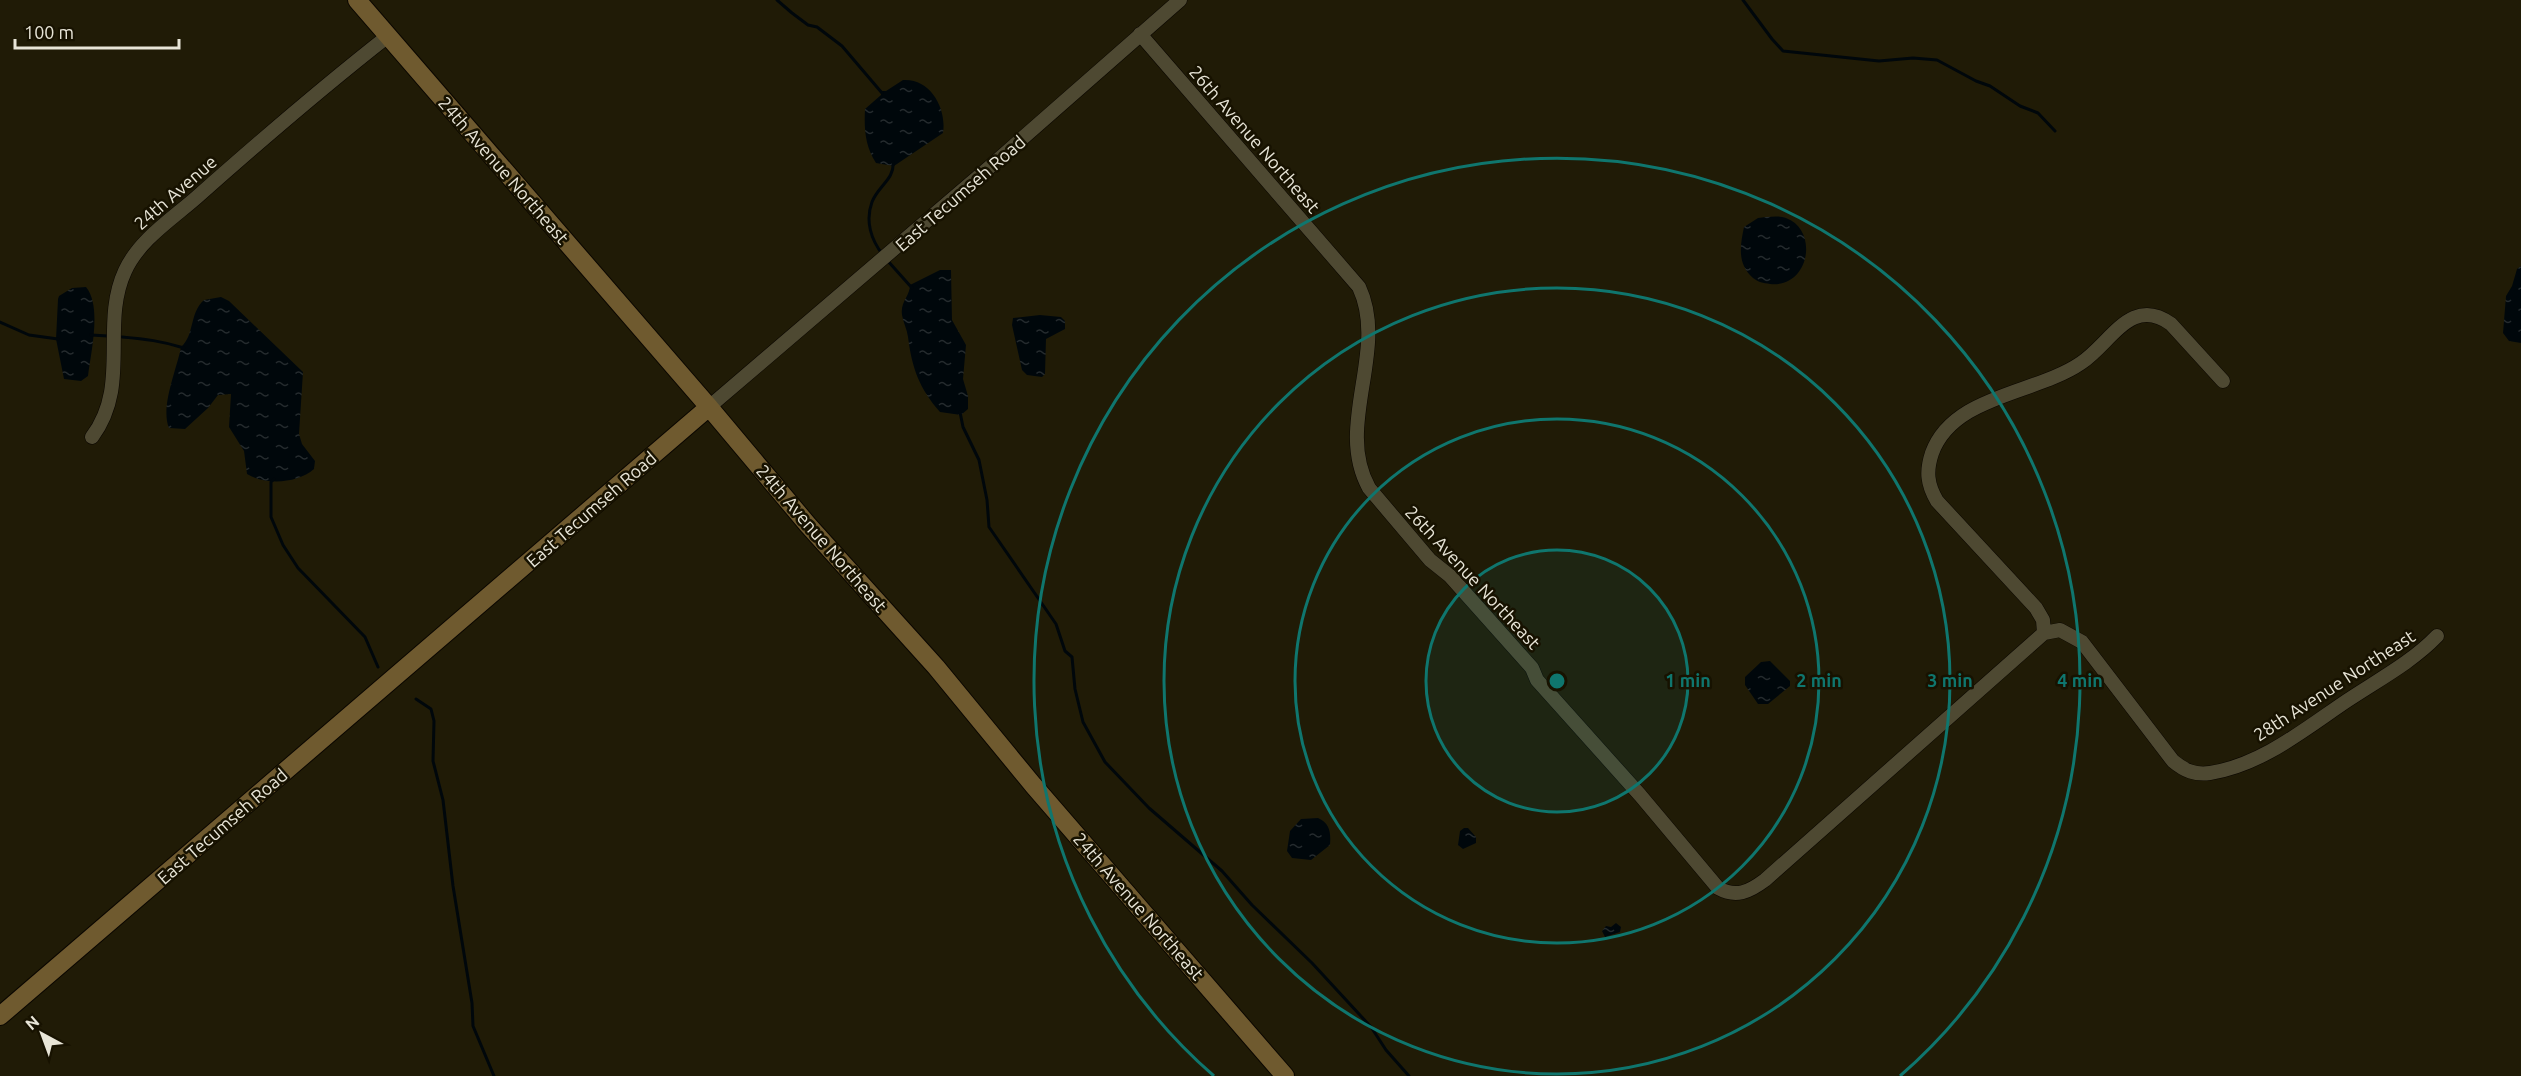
<svg xmlns="http://www.w3.org/2000/svg" width="2521" height="1076" viewBox="0 0 2521 1076" font-family="Ubuntu,sans-serif">
	<defs>
		<pattern id="water-ripples" width="26" height="14" patternUnits="userSpaceOnUse" patternTransform="scale(1.5)"><rect width="26" height="14" fill="#00070b"/><path d="M2 4q2-2 4 0t4 0M15 11q2-2 4 0t4 0" fill="none" stroke="#252b2e"/></pattern>
	</defs>
	<rect width="100%" height="100%" fill="#201b06"/>
	<path fill="url(#water-ripples)" d="M903,80C930,78 947,108 943,133L894,166L876,163C865,146 864,129 865,109L881,95V91H886Z
		M1758,218C1766,217 1779,215 1786,218C1819,230 1810,288 1770,284C1763,283 1758,282 1753,278C1737,264 1740,246 1744,227Z
		M2521,266V343L2509,341L2503,333L2506,296L2512,286L2517,269Z
		M940,270H951L952,320L966,345L963,379L968,396V409L961,415L940,412C919,388 912,368 908,337C907,329 903,322 902,315C900,302 910,296 910,285Z
		M86,287C102,306 91,352 88,376L81,381L64,379L56,339L58,299L59,296L72,288Z
		M221,297L229,301L303,372L299,434L302,444L315,461L314,469C297,484 265,485 247,474L244,451L229,427L231,394L218,395L208,408L185,429L169,428C160,407 177,369 181,347C195,335 189,313 204,300Z
		M1040,315L1061,317L1065,321V329L1046,339L1045,374L1042,377L1027,375L1022,370L1012,325L1013,318Z
		M1770,661L1790,681V686L1768,704H1758L1745,685V677L1761,662Z
		M1318,818C1330,823 1331,833 1330,845L1311,860L1292,858L1287,851L1290,831L1301,819Z
		M1464,828H1468L1476,837V843L1463,849L1458,845L1460,831Z
		M1616,923L1621,927L1620,932L1605,937L1602,931L1606,926L1611,927Z"/>
	<g fill="none" stroke-linecap="round" stroke-linejoin="round">
		<path stroke="#00070b" stroke-width="3" d="M777,0L792,13L808,25L817,27L842,46L882,93
			M1743,0L1772,39L1783,51L1879,61L1913,58L1937,60L1976,81L1990,86L2020,106L2038,113L2055,131
			M883,255C871,240 865,221 872,202C878,186 895,179 893,162
			M887,260L912,288
			M0,322L29,335L58,339
			M91,335L108,336
			M122,337C145,339 162,341 184,348
			M960,412L963,427L979,460L987,500L989,527L1056,624L1065,651L1072,657L1075,689L1083,722L1105,762L1149,808L1222,871L1252,905L1312,963L1371,1027L1386,1050L1409,1076
			M274,479L271,482V517L283,545L298,568L365,637L378,667
			M416,699L431,709L434,721L433,761L443,800L453,886L472,1003L473,1026L494,1076"/>
		<g stroke="#0a0600" stroke-width="15">
			<path id="street" d="M1140,34L1359,287C1389,351 1334,425 1369,488L1430,560L1450,576L1532,668L1537,680L1640,795L1718,888C1736,898 1749,892 1765,880L2044,633
				M2223,381L2171,324C2131,295 2111,343 2081,363C2036,394 1953,395 1932,453C1926,471 1927,484 1937,501L2036,608L2043,620L2044,633L2060,630L2082,642L2173,761C2185,771 2195,775 2210,773C2262,765 2306,728 2348,700C2378,680 2412,662 2437,636
				M709,407L992,165L1180,0
				M92,437C131,385 100,325 125,271C139,240 172,219 197,197C259,142 323,87 388,36"/>
		</g>
		<g stroke="#0a0600" stroke-width="20">
			<path id="secondary" d="M357,0L709,407L808,525L936,667L1033,785L1285,1076
				M0,1016L709,407"/>
		</g>
		<use href="#street" stroke="#4e4932" stroke-width="14"/>
		<use href="#secondary" stroke="#6f5a2f" stroke-width="18"/>
	</g>
	<circle cx="1557" cy="681" r="131" fill="#0f766e" fill-opacity=".12"/>
	<g fill="none" stroke="#0f766e" stroke-width="3">
		<circle cx="1557" cy="681" r="131"/>
		<circle cx="1557" cy="681" r="262"/>
		<circle cx="1557" cy="681" r="393"/>
		<path d="M1214 1076A523 523 0 1 1 1900 1076"/>
	</g>
	<g text-anchor="middle" dominant-baseline="central" stroke-width="5" stroke-linejoin="round" paint-order="stroke">
		<g font-size="18" fill="#e8e5d7" stroke="#171200">
			<text transform="translate(1255 139) rotate(49)">26th Avenue Northeast</text>
			<text transform="translate(504 170) rotate(49)">24th Avenue Northeast</text>
			<text transform="translate(175 192) rotate(-41)">24th Avenue</text>
			<text transform="translate(960 193) rotate(-41)">East Tecumseh Road</text>
			<text transform="translate(591 509) rotate(-41)">East Tecumseh Road</text>
			<text transform="translate(822 538) rotate(49)">24th Avenue Northeast</text>
			<text transform="translate(1473 577) rotate(47)">26th Avenue Northeast</text>
			<text transform="translate(2334 685) rotate(-33)">28th Avenue Northeast</text>
			<text transform="translate(222 826) rotate(-41)">East Tecumseh Road</text>
			<text transform="translate(1139 906) rotate(49)">24th Avenue Northeast</text>
		</g>
	</g>
	<circle cx="1557" cy="681" r="9" fill="#0f766e" stroke="#171200" stroke-width="3"/>
	<g font-size="18" text-anchor="middle" font-weight="bold" fill="#0f766e" stroke="#171200" stroke-width="5" stroke-linejoin="round" paint-order="stroke">
		<text x="1688" y="687">1 min</text>
		<text x="1819" y="687">2 min</text>
		<text x="1950" y="687">3 min</text>
		<text x="2080" y="687">4 min</text>
	</g>
	<g transform="translate(42 1034) rotate(319)" stroke="#171200" stroke-width="4.5" paint-order="stroke">
	<path d="M0-4.5L10 22L0 15L-10 22Z" fill="#e8e5d7"/>
	<text y="-9" font-size="16" font-weight="bold" text-anchor="middle" fill="#e8e5d7">N</text>
	</g>
	<path d="M15 39v9h164v-9" fill="none" stroke="#e8e5d7" stroke-width="3"/>
	<text x="24" y="39" font-size="18" fill="#e8e5d7" stroke="#171200" stroke-width="4.5" paint-order="stroke">100 m</text>
</svg>
